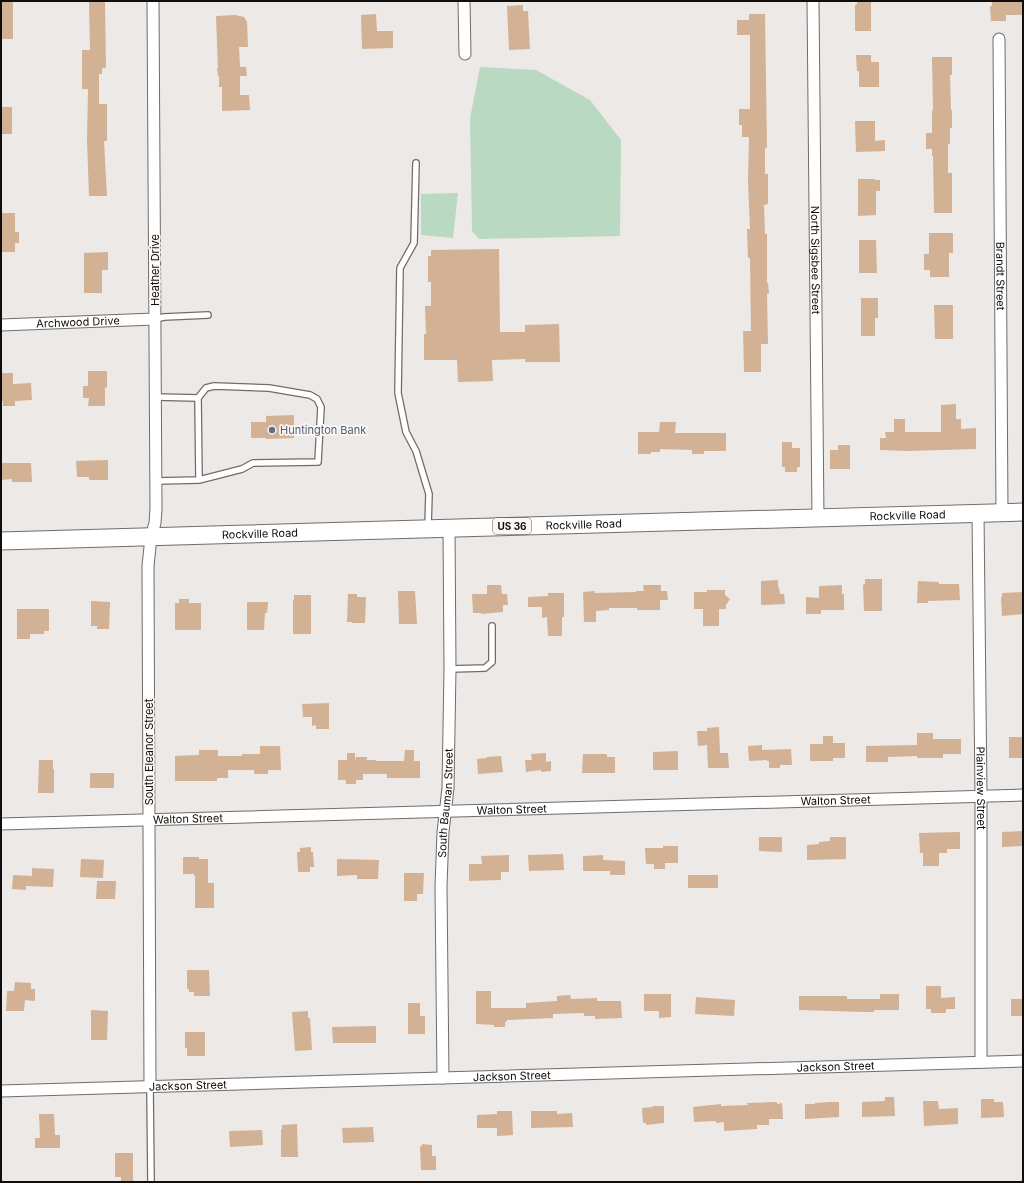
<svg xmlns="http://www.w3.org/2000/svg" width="1024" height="1183" viewBox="0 0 1024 1183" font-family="Inter,sans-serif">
	<rect width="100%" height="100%" fill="#ede9e7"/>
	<path fill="#bad9c2" d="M480,67L536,70L590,100L621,140L620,236L479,239L472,231L470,118Z
		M458,193L453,238L421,235V194Z"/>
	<path fill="#d2b195" d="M1,1H13V39H1Z
		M89,1H105L106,68H102V74H99V104H107V141H104L107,196H89L87,141L88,89H82V50H90Z
		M857,1H871V31H855V5L857,4Z
		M992,1H1023L1022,15H1006V21H991L990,6H992Z
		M523,5V11H528L530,49L509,50L507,6Z
		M376,14L377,31H393V48L362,49L361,15Z
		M749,14H765L767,148H765V174H768V204L764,205L765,234H767V283H768L769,294H767L768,344H761V372H744L743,331H751L750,258H748L747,229H750L748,181L749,137H742V125H739V109H750V35H737V20H749Z
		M235,15L244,17L247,22L248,47H239L240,67H246L247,76H240V95H249L250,110L222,111V87H219V76H218L217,68H218L216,16Z
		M856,55H871V62H879V87H859V71H857Z
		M932,57H952V75H950L951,110H952V128H950V144H948V173H952V213H934L933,156H932V149H926V133H932V110H933Z
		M1,107H12V134H1Z
		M855,121H875V141L885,140V151L856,152Z
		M858,179H875V180H880V191H876V215L858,216Z
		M1,213H15V232H19V243H15V252H1Z
		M929,233H953V253H949V277H930V270H924V254H929Z
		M859,240H876L877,273H859Z
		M499,249L500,332H525V325L559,324L560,362H525V359L492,360L493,381L458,382L457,360H424V334H426L425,306H431V282H428V256H431V250Z
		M108,252V270H102V293H84V253Z
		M861,298H878V318H875V336H861Z
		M934,305H953V339H935Z
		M88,371H107V388L105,387V406H88L89,398H83V386H88Z
		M1,373H13V384L31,383L32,400L15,401V406H3V401H1Z
		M956,404V419H961V429L976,428V449L907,451L880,450V438H886L885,432H894V419H905V432H941V405Z
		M294,415V438L266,439V438H251V422H266V416Z
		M660,422H676L675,433H726V451H704V454H692V450L660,449V452H651V454H638V432H659Z
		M782,442H792V448H800V467H797V472H785V467H782Z
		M838,445H850V469H830V450H838Z
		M108,460V480H89V477H77L76,461Z
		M1,463H31L32,482H12V479L1,480Z
		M865,579H882V611H864L863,585L865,584Z
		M778,580V587H779L780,594H784L785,604L761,605V581Z
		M918,581L939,582V584H959L960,600L928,601V603H917Z
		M487,585H501L502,594H507L508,605H503V612L481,614V613H473L472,594H487Z
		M643,585H661V591H667L668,600H660V610H637V608H609V610L596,611V622H584L583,592L595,591V593L636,592V591H644Z
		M842,585V594H844V610H821V614H806V597L819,598V586Z
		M707,590H725V595L730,599L726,605V609H719V626H703V609H694V592H707Z
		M398,591H415L417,624H399Z
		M1023,592V614L1002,616L1001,597H1002V593Z
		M548,593H564V617H562V636H548L547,617L542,618V607H528V597L548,596Z
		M348,594H357V597H366L365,623H352V622H347Z
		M294,595H311V634H293V600H294Z
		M179,599H189V603H201V630H175V603H179Z
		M91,601L110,602L109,629H97V626H91Z
		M247,602H268L267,613H265L264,630H247Z
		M17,609H49V631H44V634H30V639H17Z
		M329,703V729H316V725L312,726V717H303L302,704Z
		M719,727L720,753H728L729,768H708L707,745L698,746L697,731H707V728Z
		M917,733H933V739H961V754H943V758H917V756L888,757V762H866V746L917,745Z
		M823,736H833V743H845V758H833V761H810V744H823Z
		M1009,737H1023V758H1009Z
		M762,745V750L791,749L792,765H780V768H769V761H767V760L749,761L748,746Z
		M260,746H280L281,770H268V774H254V770H228V778H217V781H175V756L199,755V750H218V756H242V754H260Z
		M405,750H414V761H420V778H387V774H363V780H356V784H346V780H338V760H347V753H355V760L356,757H367V760H376V761H404Z
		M678,751V770H653V752Z
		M546,753V762L551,761V771L541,772V770L526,772L525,760H532L531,754Z
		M583,754H607V757H615V773H582Z
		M501,756L503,772L478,774L477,759L487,758L486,757Z
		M39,760H53V769H54V793H38Z
		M90,773H114V788H90Z
		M1023,831V846L1002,847V832Z
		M960,832V849H947V853H939V866H923V853H920L919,833Z
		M759,837H782V852L759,851Z
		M830,837H846V859L807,860V845L819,844V842L830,841Z
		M663,846H678V863H665V869H654V864H646L645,848H663Z
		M311,847V852H313L314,867H310V872H298L297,852H300V848Z
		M563,854L564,870L529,871L528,855Z
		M509,855V872H501V880L469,881V864H482L481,856Z
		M603,855V860L625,861V875H610V871H583V856Z
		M183,857H199V859H208V883H214V908H195V876H194V874H183Z
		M81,859L104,860L103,878L80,877Z
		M337,859L379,860L378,879H357V875L337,876Z
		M32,868L54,869L53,887L26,886V890L12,889L13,875L32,876Z
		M404,873H424L423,894H417V901H404Z
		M688,875H718V888H688Z
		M97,881H116L115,899H96Z
		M187,970H209L210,996H194V992H189V989H187Z
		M15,982L31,983V989H35V1001L25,1000L24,1011H6L7,991H14Z
		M926,986H941V998L955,997V1009H946V1013H931V1009H926Z
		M476,991H491V1008H526V1003L557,1001V996L570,995L571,999L597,998V1001H621L622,1018L595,1019V1016H584V1013L553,1014V1018L507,1020L506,1022H505V1027H494V1025L476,1024Z
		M644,994H671V1017L659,1018V1011H644Z
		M880,994H899V1010H874V1012H864L799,1010V996H847V999H880Z
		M696,997L735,1000L734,1016L695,1014Z
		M1011,999H1023V1016H1011Z
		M408,1003H420V1016H425V1034H408Z
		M91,1010L108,1011L107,1040H91Z
		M308,1011V1018H310L312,1050L295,1051L292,1012Z
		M376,1026V1043H333L332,1027Z
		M185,1032H205V1056H187V1048H185Z
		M885,1097H894L895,1116L862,1117V1102L885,1101Z
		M981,1099H994V1102H1003L1004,1117L981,1118Z
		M923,1101H938L939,1109L958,1108V1124L924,1126Z
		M777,1102V1104L782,1103L783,1119H769V1125H757V1129L724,1131V1122L716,1123V1121L694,1122L693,1107L721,1104V1106L748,1105L747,1103Z
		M829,1102H839V1117L805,1119V1104H815V1103Z
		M653,1106H664V1123L646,1125V1123H643L642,1108L653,1107Z
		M497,1111H512L513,1135L497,1136V1128H477V1115L497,1114Z
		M531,1111H557V1114L572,1113L573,1127L531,1128Z
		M39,1114H54L55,1135H60V1148H35V1138H40Z
		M297,1124L298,1157H281V1129H282V1125Z
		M373,1127L374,1142L343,1143L342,1128Z
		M262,1130L263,1145L230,1147L229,1131Z
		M422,1144L432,1145V1156H436V1170H421L420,1146H422Z
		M115,1153H133V1182H121V1177H115Z"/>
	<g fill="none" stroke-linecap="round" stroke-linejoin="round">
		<g stroke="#706c6a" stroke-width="8">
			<path id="lane" d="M416,163L414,243L400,268L398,393L406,432L416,451L429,494L428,526
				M155,319L164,317L208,315
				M156,397L198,398L199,480L156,481
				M198,398L206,388L214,386L269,388L310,395L317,399L321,407L318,462L253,463L242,469L199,480
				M450,669L485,668L492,662V626
				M150,1087L151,1182"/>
		</g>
		<g stroke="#706c6a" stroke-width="13">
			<g id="street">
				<path d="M464,1L465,54"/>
				<path id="s1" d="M813,1L818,518"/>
				<path id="s2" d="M999,39L1002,512"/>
				<path id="s3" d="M1,325L155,319"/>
				<path id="s4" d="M978,513L981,796V1062"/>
				<path id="s5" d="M1,824L1023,795"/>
				<path id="s6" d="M443,1078L441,886L443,832L448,788L450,669L449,528"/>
				<path d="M150,1087L148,566L151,537L155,523L156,509L153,1"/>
				<path id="s7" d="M1,1091L1023,1061"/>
			</g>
		</g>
		<g stroke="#706c6a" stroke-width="19">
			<g id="primary">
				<path id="s8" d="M1,541L1023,512"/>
			</g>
		</g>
		<use href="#lane" stroke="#fff" stroke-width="5.5"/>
		<use href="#street" stroke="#fff" stroke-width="11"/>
		<use href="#primary" stroke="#fff" stroke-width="17"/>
	</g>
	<circle fill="#5c6f8a" stroke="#fbf7f4" stroke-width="1.5" cx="272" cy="430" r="4"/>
	<g text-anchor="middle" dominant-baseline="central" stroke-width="3.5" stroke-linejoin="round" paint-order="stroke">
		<rect fill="#fbf7f4" stroke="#565452" stroke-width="1" x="493" y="518" width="38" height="16" rx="3"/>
		<g font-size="10" font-weight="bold" fill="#0f0e0d">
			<text x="512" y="526">US 36</text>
		</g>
		<g font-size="11" fill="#0f0e0d" stroke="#fbf7f4">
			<text stroke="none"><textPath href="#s1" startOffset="259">North Sigsbee Street</textPath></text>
			<text transform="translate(155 270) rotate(-90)">Heather Drive</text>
			<text stroke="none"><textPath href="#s2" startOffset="237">Brandt Street</textPath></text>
			<text stroke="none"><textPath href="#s3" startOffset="77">Archwood Drive</textPath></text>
			<text stroke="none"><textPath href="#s8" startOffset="907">Rockville Road</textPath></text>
			<text stroke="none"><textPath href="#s8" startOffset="583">Rockville Road</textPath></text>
			<text stroke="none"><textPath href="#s8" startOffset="259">Rockville Road</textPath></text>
			<text transform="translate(149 752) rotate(-90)">South Eleanor Street</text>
			<text stroke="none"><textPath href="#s4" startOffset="275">Plainview Street</textPath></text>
			<text stroke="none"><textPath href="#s5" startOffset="835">Walton Street</textPath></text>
			<text stroke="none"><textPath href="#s6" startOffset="275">South Bauman Street</textPath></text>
			<text stroke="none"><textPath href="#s5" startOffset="511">Walton Street</textPath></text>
			<text stroke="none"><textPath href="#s5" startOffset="187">Walton Street</textPath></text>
			<text stroke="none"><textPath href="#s7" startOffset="835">Jackson Street</textPath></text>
			<text stroke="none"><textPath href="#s7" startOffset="511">Jackson Street</textPath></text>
			<text stroke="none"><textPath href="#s7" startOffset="187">Jackson Street</textPath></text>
		</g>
		<g font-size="11" fill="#4e5e75" stroke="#fbf7f4" text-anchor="start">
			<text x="280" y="430">Huntington Bank</text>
		</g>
	</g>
	<rect width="1024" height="1183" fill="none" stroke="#0f0e0d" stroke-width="4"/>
</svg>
